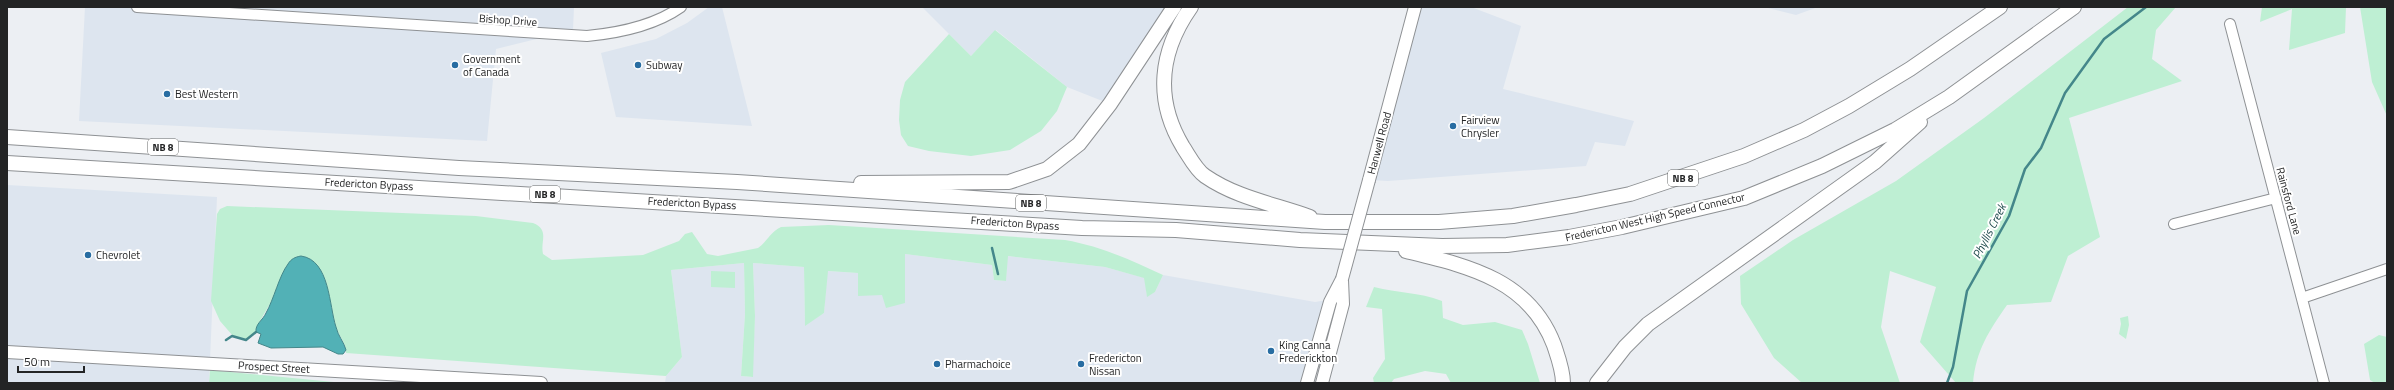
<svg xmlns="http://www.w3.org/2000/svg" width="2394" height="390" viewBox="0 0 2394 390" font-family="'Titillium Web',sans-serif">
	<rect width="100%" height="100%" fill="#eceff3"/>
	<path fill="#dde5ef" d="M85,7H574L573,30L496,49L487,141L79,121Z
		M709,7H722L752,126L616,117L601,53L656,39L687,23Z
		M922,7H1174L1110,104L1067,87L996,30L971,56Z
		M1415,7H1471L1521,26L1503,89L1634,121L1625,146L1595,142L1586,166L1388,181L1369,180Z
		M1764,7H1818L1796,15Z
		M7,185L217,197L209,383H7Z
		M905,254L992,265L994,280L1006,281L1007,256L1105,267L1145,278L1147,296L1155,292L1163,275L1315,302L1327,300L1303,383H665L666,376L682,357L671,270L744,263L745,314L741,376L752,377L755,316L753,263L804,267L805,325L824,313L827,271L858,273Z"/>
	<path fill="#beefd3" d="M2128,7H2176L2156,30L2152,59L2182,81L2069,118L2100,237L2068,256L2051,302L2007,305C1989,331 1976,350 1973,383H1956L1920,342L1936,287L1890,271L1881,327L1900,383H1802L1774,358L1741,304L1740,276L1793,240L1896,181L1984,118Z
		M2262,7H2346L2345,33L2289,50L2292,9L2260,22Z
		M2360,7H2387V116L2372,82Z
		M995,30L1067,87L1057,111L1041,131L1010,150L971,156L929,151L908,146L901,135L899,120L900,100L905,82L949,34L971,56Z
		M227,206L476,216L533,223C550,230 540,241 543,254L552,260L643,255L679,241L685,234L692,232L707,254L718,256L758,248C767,242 770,232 781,227L829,225L1065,240C1100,246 1131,260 1163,275L1155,292L1147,297L1144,278L1105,267L1008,256L1006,281L994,280L992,265L905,254V303L886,308L882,295L858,296V273L828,271L824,313L805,326L804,267L753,263L755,316L753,377L741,376L745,314L744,263L671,270L682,357L666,376L346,353C347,344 338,335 336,327C329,306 329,260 301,256C294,266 255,325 256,332L246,340L233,336L220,321L211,301L217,214L220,209Z
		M711,271L735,272V288L711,287Z
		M1374,287C1398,293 1418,292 1442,301L1443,318L1463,325L1495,322L1522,330L1528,344L1540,383H1451L1446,374L1425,371L1394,379L1391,383H1374L1373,378L1385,359L1382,309L1366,307Z
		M2128,316L2129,325L2126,339L2119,334L2121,324L2120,318Z
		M2379,335L2387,337V383H2375L2370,380L2364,344Z
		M210,370L344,383H209Z"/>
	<path fill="#52b1b6" stroke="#44878a" d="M301,256C330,260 329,306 336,327C338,336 344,342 346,350L343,354H338L323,347L271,348L258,343L261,334L256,332C255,324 263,320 266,313C274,299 279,276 288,264C291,259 295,257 301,256Z"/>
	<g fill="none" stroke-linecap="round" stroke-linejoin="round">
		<path stroke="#44878a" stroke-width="2.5" d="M992,248L998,274
			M226,340L232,336L246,340L256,332
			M1947,383L1953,367L1967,291L2009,216L2025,169L2041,148L2065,93L2104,39L2146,7"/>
		<g stroke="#8e9194" stroke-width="12">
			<path id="minor" d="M137,7L587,36C619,33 654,26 681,7
				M2230,24L2324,383
				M2174,224L2276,198
				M2302,298L2387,269"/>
		</g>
		<g stroke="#8e9194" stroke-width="14">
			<path id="major" d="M1369,180L1415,7
				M7,352L541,383
				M1307,383L1330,302L1342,279
				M1322,383L1343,304L1342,280"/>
		</g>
		<g stroke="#8e9194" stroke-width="16">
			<path id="highway" d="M1191,7C1160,51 1154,99 1183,147C1189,156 1196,170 1205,176C1237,198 1274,204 1310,217
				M7,137L459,168L737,182L1325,222H1439L1513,216L1576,205L1630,194L1744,156L1804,130L1849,106L1910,69L2000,7
				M7,163L1082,228L1176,230L1300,240L1442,246L1507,245L1569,237L1622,227L1744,198L1822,166L1895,130L1949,97L2074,7
				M861,183L1009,182L1047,169L1079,144L1110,104L1174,7
				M1406,251C1467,266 1529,279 1554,345C1558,357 1563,370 1563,383
				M1597,383L1625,347L1648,324L1875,162L1920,122"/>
		</g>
		<use href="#minor" stroke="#fff" stroke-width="10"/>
		<use href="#major" stroke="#fff" stroke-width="12"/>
		<use href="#highway" stroke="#fff" stroke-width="14"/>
		<g stroke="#8e9194" stroke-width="14" stroke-linecap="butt">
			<path id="major-bridge" d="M1342,279L1369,180"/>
		</g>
		<use href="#major-bridge" stroke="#fff" stroke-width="12"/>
	</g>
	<g fill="#286da2" stroke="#fff" stroke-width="1.5">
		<circle cx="455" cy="65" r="4"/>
		<circle cx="638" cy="65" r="4"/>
		<circle cx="167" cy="94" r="4"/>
		<circle cx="1453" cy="126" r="4"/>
		<circle cx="88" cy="255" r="4"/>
		<circle cx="1271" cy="351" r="4"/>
		<circle cx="937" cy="364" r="4"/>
		<circle cx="1081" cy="364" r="4"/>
	</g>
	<g text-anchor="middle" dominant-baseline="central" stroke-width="4" stroke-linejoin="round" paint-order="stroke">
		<g fill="#fff" stroke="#656666" stroke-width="1">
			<rect x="148" y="139" width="30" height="16" rx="3"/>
			<rect x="1668" y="170" width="30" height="16" rx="3"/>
			<rect x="530" y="186" width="30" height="16" rx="3"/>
			<rect x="1016" y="195" width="30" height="16" rx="3"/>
		</g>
		<g font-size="10" font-weight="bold" fill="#232425">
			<text x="163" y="147">NB 8</text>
			<text x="1683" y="178">NB 8</text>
			<text x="545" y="194">NB 8</text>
			<text x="1031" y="203">NB 8</text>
		</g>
		<g font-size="11" fill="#232425" stroke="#fff">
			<text transform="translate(508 20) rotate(4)">Bishop Drive</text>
			<text transform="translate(1379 143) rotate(-75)">Hanwell Road</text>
			<text transform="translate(369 184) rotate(3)">Fredericton Bypass</text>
			<text transform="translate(2289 201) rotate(75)">Rainsford Lane</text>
			<text transform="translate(692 203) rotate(3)">Fredericton Bypass</text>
			<text transform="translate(1655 217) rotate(-13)">Fredericton West High Speed Connector</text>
			<text transform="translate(1015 223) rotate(4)">Fredericton Bypass</text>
			<text transform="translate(274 367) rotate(3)">Prospect Street</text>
		</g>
		<g font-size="11" fill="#232425" stroke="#fff" text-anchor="start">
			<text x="463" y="59">Government<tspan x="463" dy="13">of Canada</tspan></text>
			<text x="646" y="65">Subway</text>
			<text x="175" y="94">Best Western</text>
			<text x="1461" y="120">Fairview<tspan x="1461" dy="13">Chrysler</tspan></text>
			<text x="96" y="255">Chevrolet</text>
			<text x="1279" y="345">King Canna<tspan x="1279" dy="13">Frederickton</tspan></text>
			<text x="1089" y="358">Fredericton<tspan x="1089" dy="13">Nissan</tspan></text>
			<text x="945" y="364">Pharmachoice</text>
		</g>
		<g font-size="12" font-style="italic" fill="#1f4b4d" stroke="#fff">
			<text transform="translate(1989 231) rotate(-63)">Phyllis Creek</text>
		</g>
	</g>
	<rect width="2394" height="390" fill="none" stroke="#232425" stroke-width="16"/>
	<path d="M18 366v6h66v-6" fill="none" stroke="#232425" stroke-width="2"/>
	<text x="24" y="366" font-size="12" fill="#232425" stroke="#ffffff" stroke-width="3" paint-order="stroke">50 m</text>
</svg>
